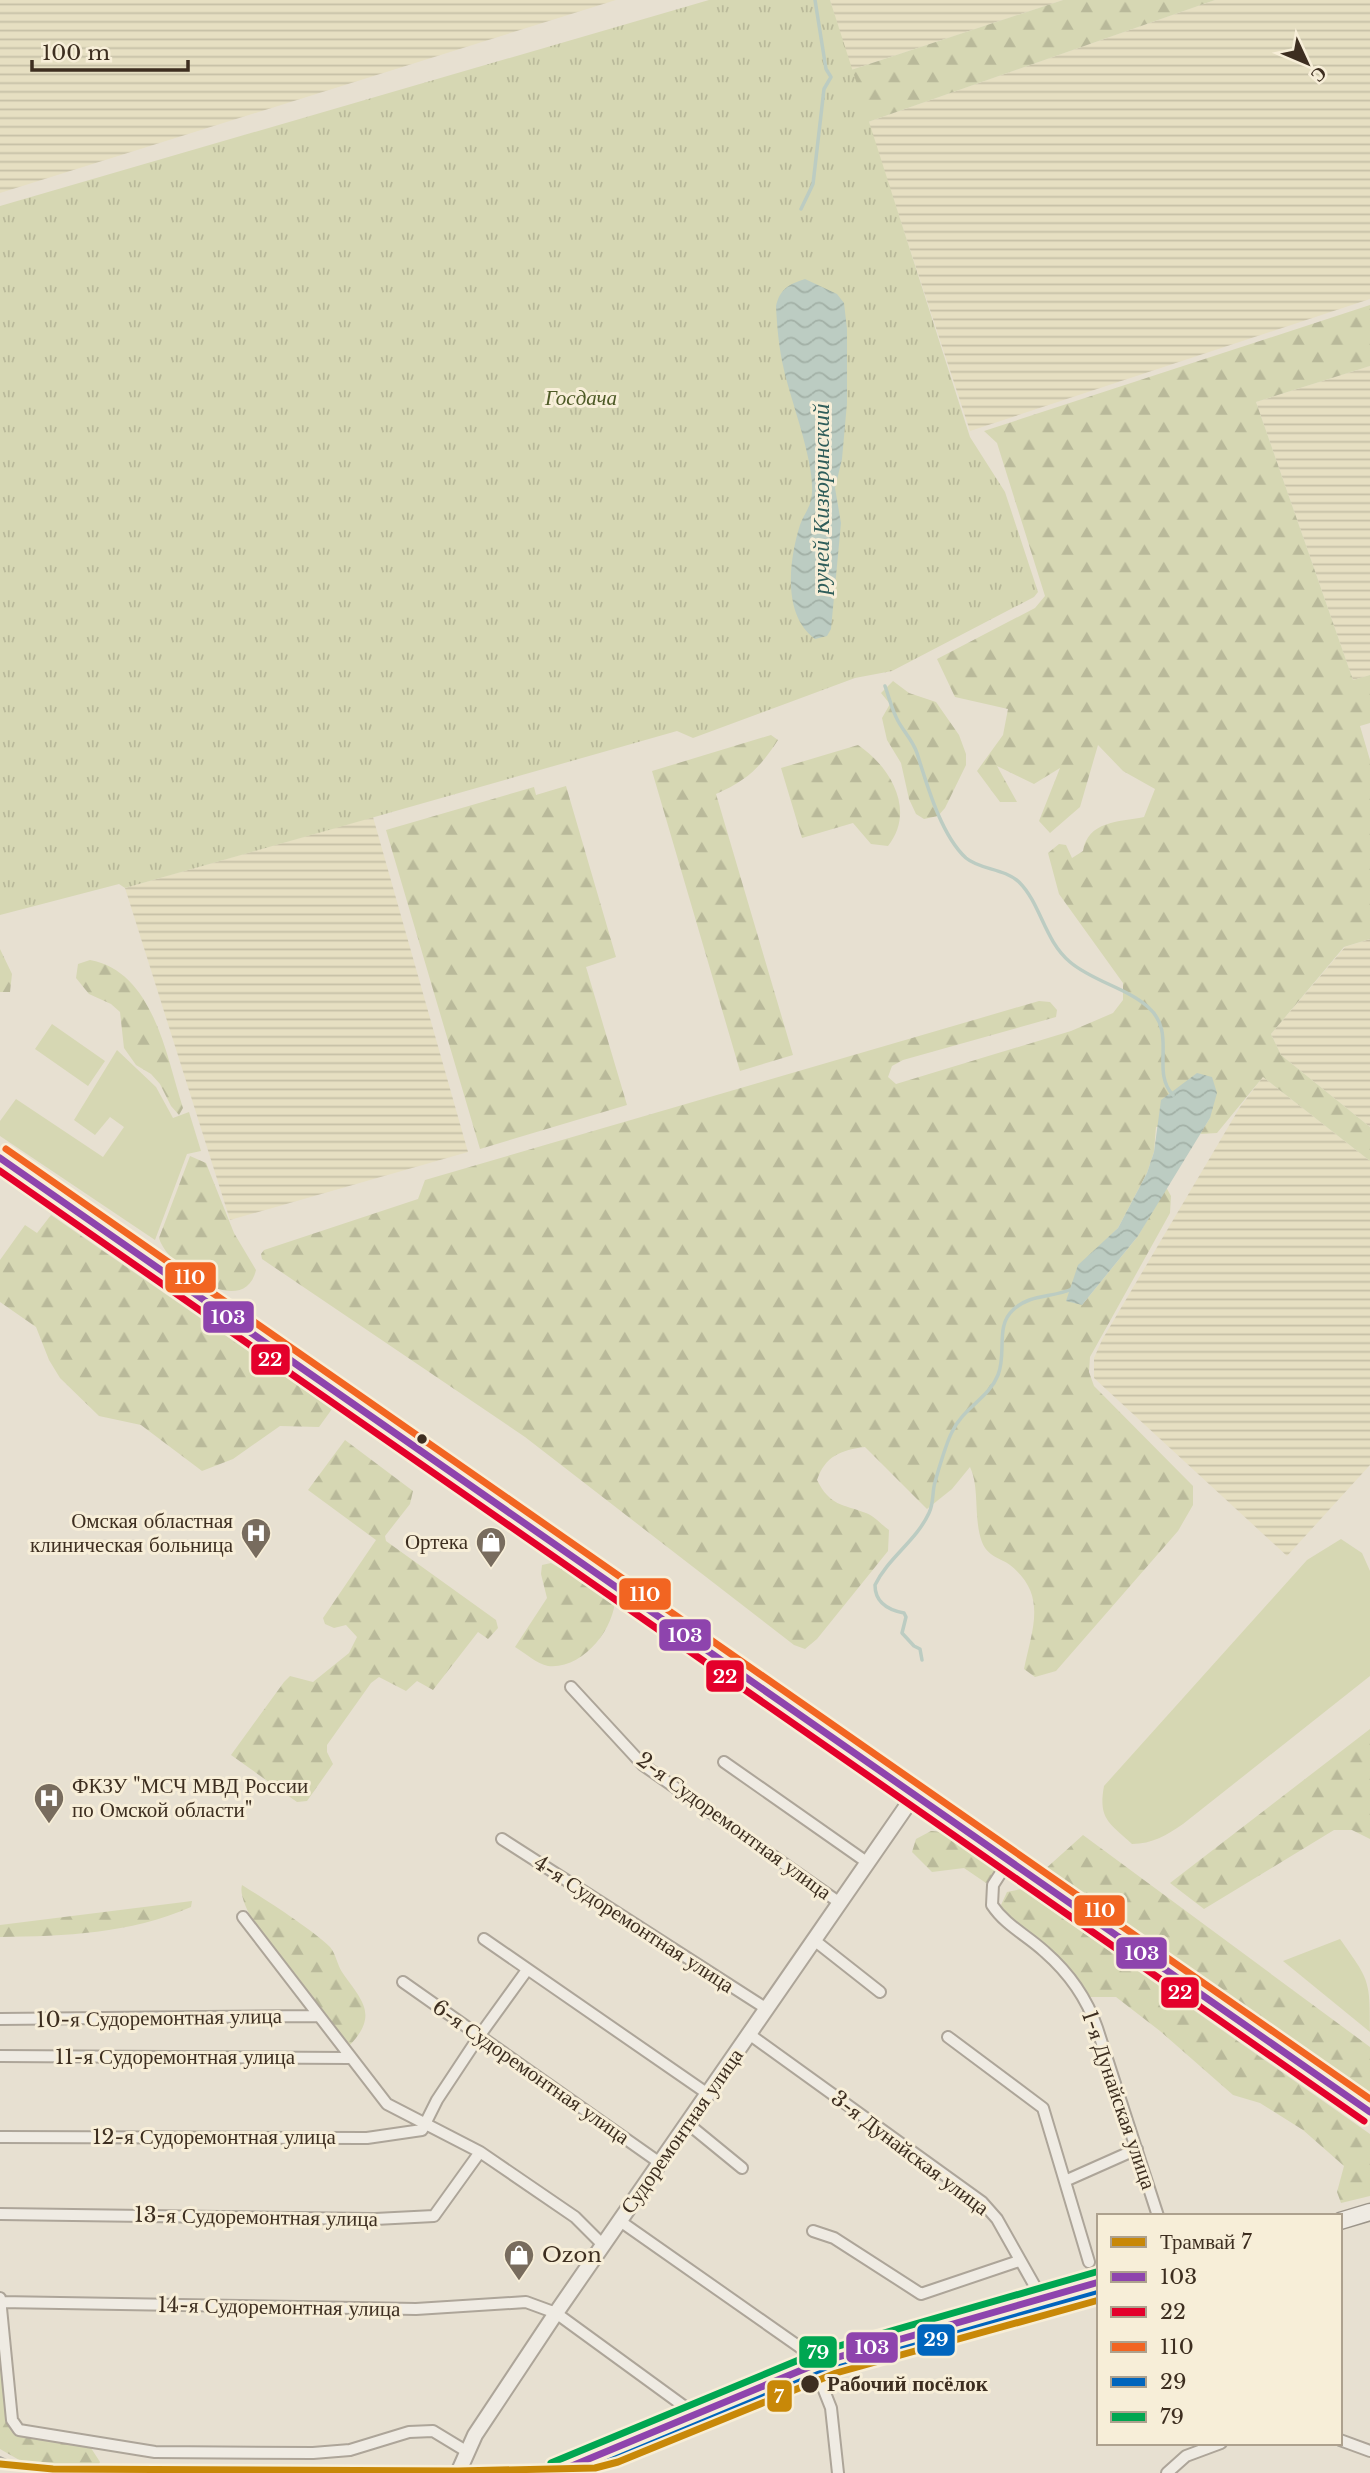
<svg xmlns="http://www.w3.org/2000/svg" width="1370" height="2473" viewBox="0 0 1370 2473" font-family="'Libre Baskerville',serif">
	<defs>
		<pattern id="farmland-rules" width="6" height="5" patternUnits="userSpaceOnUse" patternTransform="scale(1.75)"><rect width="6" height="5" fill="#e6dfc2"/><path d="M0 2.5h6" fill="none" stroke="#c6c0a6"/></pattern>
		<pattern id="forest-firs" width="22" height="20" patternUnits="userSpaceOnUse" patternTransform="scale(1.75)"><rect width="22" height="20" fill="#d6d7b3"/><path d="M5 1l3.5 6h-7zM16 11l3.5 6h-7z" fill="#b9b99a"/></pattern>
		<pattern id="park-tufts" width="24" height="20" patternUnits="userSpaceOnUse" patternTransform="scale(1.75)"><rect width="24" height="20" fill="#d6d7b3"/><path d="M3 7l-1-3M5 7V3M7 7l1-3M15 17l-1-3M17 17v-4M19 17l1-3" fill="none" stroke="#b9b99a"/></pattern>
		<pattern id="water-waves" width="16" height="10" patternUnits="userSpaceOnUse" patternTransform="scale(1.75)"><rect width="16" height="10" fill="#bcccc2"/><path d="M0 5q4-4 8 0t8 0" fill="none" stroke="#a2b0a6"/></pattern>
	</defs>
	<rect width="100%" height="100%" fill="#e7e0d1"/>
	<path fill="url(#farmland-rules)" d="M0,0H616L0,193Z
		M830,0H1063L851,70Z
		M1215,0H1370V299L970,431L868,122Z
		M1370,366V675L1353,680L1256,402Z
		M373,817L468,1152L230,1220L125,888Z
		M1370,939V1127L1281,1055L1271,1034L1345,947Z
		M1263,1077L1370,1161V1465L1287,1556L1094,1378V1358L1102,1340L1240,1107Z"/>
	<path fill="#d6d7b3" d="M52,1024L105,1061L88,1086L35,1049Z
		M117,1050L156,1087L173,1118L189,1112L201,1151L187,1154L155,1240L0,1136V1121L16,1099L103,1157L124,1127L110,1117L95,1135L74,1120Z
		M1341,1539L1362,1553L1370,1571V1676L1183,1824C1167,1835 1152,1844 1132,1844C1109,1823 1098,1819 1104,1786L1307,1560Z
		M1340,1939C1370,1981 1370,1980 1370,2032L1283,1961Z"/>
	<path fill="url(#forest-firs)" d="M1063,0H1215L868,122L851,70Z
		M1370,305V366L1256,402L1353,680L1370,675V723L1360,726L1370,760V939L1344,947L1271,1034L1281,1055L1370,1127V1161L1263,1077L1217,1133L1200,1134L1210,1118L1156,1127L1154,1152L1147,1173L1118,1228L1101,1245L1082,1305L1138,1236L1166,1187L1171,1196L1170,1213L1090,1357L1089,1372L1094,1386L1193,1486V1505L1178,1531L1056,1671L1035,1677L1024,1669C1032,1629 1048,1595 1010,1565C999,1557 988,1557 982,1542C973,1518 980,1487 970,1467L952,1489L927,1509L865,1447C841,1450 825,1456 817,1480C830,1506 842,1504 866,1513C874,1516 882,1525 889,1530L888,1551L817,1639L805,1649L794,1645L525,1437L262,1259L261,1254L264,1250L418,1199L425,1180L1039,1001L1050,1002L1057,1010L1056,1017L903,1060L892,1066L888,1077L896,1084L1071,1031L1113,1013L1123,1000V983L1059,894L1048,853L1059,844L1066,845L1072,858L1083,851C1088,821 1118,822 1144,817L1155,789L1123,771L1098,745L1080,807L1050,833L1039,821L1060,768L1034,784L997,766L1017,802H1000L977,771L1003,735L1008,709L955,697L937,659L1035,608L1045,596L997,443L984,431Z
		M893,681L909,693L936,702L959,735L966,754V765L945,808L938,816L924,819L916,814L909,799L901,763L887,740L882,718L890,704L881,693Z
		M771,735L778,740C760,768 746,781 716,794L793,1055L740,1071L652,771Z
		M858,745C891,767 916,811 888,846L871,844L853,823L802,838L781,768Z
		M566,786L616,957L586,967L627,1105L480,1149L386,830L534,787L536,795Z
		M0,949L12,974L10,992H0Z
		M90,960C154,972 166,1056 183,1108L179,1115L171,1106L160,1084L151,1074L136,1065L124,1048L120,1012L111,1004L89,994L76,978L78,964Z
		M190,1156L206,1163L234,1233L256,1270C244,1321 167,1267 159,1238Z
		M51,1215L332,1409L319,1427L280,1426L233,1459L202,1471L141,1425L99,1416L60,1378L49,1360L36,1327L0,1302V1260L25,1225L37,1233Z
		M345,1440L413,1491L410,1504L385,1536L386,1541L496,1620L498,1628L488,1639L478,1632L433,1690L417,1681L406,1691L379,1677L371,1683L327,1745V1752L333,1764L307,1801L297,1802L231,1755L284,1682L290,1676L313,1682L349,1653L357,1637L346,1625L334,1628L325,1624L323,1618L376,1540L308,1490Z
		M551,1563C572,1576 594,1580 615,1593C618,1625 584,1670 548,1666C537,1664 525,1653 515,1647L547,1598L541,1574L542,1565Z
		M1370,1729V1839L1352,1830H1334L1204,1909L1170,1883Z
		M931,1831C949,1831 998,1855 996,1876L986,1883L964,1868L932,1872L912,1852L916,1839Z
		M1083,1835L1370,2047V2103L1043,1871Z
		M242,1885C266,1900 310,1928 330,1947C336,1954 337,1964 342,1972C361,2000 380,2014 349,2046C328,2018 233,1915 242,1885Z
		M1021,1889L1370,2134V2196L1341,2203L1337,2192L1344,2166L1303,2130L1260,2103L1233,2095L1160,2031L1116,1997H1087L1009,1918L1001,1905L1007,1892Z
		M192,1901L191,1907C129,1934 66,1936 0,1937V1925Z
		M0,2336L10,2420L38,2438L91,2448L100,2462L98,2466L28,2465L0,2449Z"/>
	<path fill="url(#park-tufts)" d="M709,0H830L970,437L1005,492L1038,592L1034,597L892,671L855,678L693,738L677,731L125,888L119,884L0,915V206Z"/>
	<path fill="url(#water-waves)" d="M805,279L837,294L844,303L847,329V403L842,459L835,488L841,523L831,629L827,636L815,639C782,615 789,560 800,525C803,516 809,509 811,500C818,470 791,402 784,370C779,349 777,327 776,306C780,289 789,284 805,279Z
		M1197,1073L1212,1077L1217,1093L1210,1118L1138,1236L1082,1305L1066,1301L1078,1265L1118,1228L1147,1173L1154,1152L1161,1100Z"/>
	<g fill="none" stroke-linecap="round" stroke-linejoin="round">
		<path stroke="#bcccc2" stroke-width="3.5" d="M801,209L813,184L824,89L831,77L826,69L815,0
			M885,686C889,697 892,710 898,721C904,732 913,741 917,753C927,785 941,835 966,858C980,870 1004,868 1019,882C1041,904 1044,940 1070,962C1092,981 1127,988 1148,1007C1178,1033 1150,1071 1173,1095
			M922,1660L920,1649L914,1646L902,1633L906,1617L904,1613C888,1610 875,1602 875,1585C888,1558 916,1541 929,1513C934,1503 932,1492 935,1482C938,1471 947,1441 952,1432C963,1408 989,1398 998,1375C1007,1353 995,1326 1013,1310C1029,1294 1052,1298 1072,1289"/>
		<g stroke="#ada599" stroke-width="14">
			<path id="minor" d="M571,1687L643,1765L840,1903
				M724,1762L868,1863
				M502,1839L767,2009
				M1009,1860L993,1885L992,1905C1006,1926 1027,1935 1045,1952C1069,1973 1087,1999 1097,2028L1158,2216
				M243,1917L387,2104L480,2152L575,2217L603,2245
				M484,1939L708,2094
				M814,1940L880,1992
				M403,1982L660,2163
				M0,2019L319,2016
				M749,2034L982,2202L997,2219L1041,2297
				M948,2037L1043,2108L1089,2262
				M0,2056L350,2058
				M687,2123L742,2168
				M0,2137L367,2138L422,2130L437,2100L480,2035L527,1970
				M1065,2181L1137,2149
				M0,2214L375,2219L434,2216L480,2152
				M620,2221L821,2362
				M813,2231L834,2238L921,2294L1019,2261
				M0,2298L12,2420L19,2430L155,2452L313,2453L350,2450L409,2432L433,2431L466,2451
				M0,2302L416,2309L526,2302L556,2313L696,2415
				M814,2365L831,2408L838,2473
				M1340,2440L1370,2451
				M1167,2473L1186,2456L1221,2443"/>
		</g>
		<g stroke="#ada599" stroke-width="18">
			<path id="tertiary" d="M458,2473L475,2435L556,2313L915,1794"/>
		</g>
		<g stroke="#9c958a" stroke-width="19">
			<path id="secondary" d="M0,1158L1370,2112
				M1340,2221L1370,2212
				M555,2473L821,2362L1099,2282"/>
		</g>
		<use href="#minor" stroke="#efebe3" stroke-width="10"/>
		<use href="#tertiary" stroke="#efebe3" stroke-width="14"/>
		<use href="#secondary" stroke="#efebe3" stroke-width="16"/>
		<path stroke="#afaaa2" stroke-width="2" d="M0,2457L22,2467"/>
		<g stroke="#f7eed8" stroke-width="12">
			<path id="bus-1" d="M0,1158L1370,2112
				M555,2473L821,2362L1099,2282"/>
		</g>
		<g stroke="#f7eed8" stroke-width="12">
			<path id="bus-2" d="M0,1171L1364,2121"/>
		</g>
		<g stroke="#f7eed8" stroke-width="12">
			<path id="bus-3" d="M6,1149L1370,2099"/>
		</g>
		<g stroke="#f7eed8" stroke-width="12">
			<path id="bus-4" d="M582,2473L824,2372L1099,2293"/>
		</g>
		<g stroke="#f7eed8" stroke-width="12">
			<path id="bus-5" d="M551,2463L818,2352L1096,2272"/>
		</g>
		<use href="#bus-1" stroke="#8e44ad" stroke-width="7"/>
		<use href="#bus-2" stroke="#e4002b" stroke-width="7"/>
		<use href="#bus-3" stroke="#f26522" stroke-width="7"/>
		<use href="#bus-4" stroke="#0065bd" stroke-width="7"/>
		<use href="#bus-5" stroke="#00a651" stroke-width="7"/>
		<g stroke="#f7eed8" stroke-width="12">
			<path id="tram-1" d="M0,2464L53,2469L458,2471L595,2468L618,2462L836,2373L1099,2300"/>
		</g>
		<use href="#tram-1" stroke="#c88808" stroke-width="7"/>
	</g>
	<defs>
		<g id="hospital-pin" transform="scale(1.575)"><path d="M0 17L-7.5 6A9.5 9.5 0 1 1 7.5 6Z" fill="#786c5e" stroke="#f7eed8"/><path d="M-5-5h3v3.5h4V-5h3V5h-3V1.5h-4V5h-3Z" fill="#fff"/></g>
		<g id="shop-pin" transform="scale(1.575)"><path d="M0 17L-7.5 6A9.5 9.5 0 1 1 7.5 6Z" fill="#786c5e" stroke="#f7eed8"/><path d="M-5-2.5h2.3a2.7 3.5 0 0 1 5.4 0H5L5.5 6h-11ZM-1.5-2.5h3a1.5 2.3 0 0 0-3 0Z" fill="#fff"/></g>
	</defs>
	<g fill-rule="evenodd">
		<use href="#hospital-pin" x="256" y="1533"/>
		<use href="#shop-pin" x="491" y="1542"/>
		<use href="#hospital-pin" x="49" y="1798"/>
		<use href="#shop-pin" x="519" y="2255"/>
	</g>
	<g fill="#3d2e20" stroke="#f7eed8" stroke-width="2.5">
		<circle cx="422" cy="1439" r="6"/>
		<circle cx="810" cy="2384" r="10"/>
	</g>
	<g text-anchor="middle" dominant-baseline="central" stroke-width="6" stroke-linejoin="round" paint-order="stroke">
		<g font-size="21" font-style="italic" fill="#4d5a26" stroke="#f7eed8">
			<text x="581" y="398">Госдача</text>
		</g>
		<g font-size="21" fill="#3d2e20" stroke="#f7eed8" text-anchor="end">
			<text x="233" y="1521">Омская областная<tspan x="233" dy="24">клиническая больница</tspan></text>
			<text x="468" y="1542">Ортека</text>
			<text x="72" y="1786" text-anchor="start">ФКЗУ "МСЧ МВД России<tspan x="72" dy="24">по Омской области"</tspan></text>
			<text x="542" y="2255" text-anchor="start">Ozon</text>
		</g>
		<g font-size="21" fill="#3d2e20" stroke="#f7eed8">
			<text transform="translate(734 1826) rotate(36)">2-я Судоремонтная улица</text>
			<text transform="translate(634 1924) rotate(33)">4-я Судоремонтная улица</text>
			<text transform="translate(159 2018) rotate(-1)">10-я Судоремонтная улица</text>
			<text x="175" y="2057">11-я Судоремонтная улица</text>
			<text transform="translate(531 2072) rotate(35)">6-я Судоремонтная улица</text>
			<text transform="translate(1119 2100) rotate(71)">1-я Дунайская улица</text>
			<text transform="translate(682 2131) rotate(-55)">Судоремонтная улица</text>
			<text x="214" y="2137">12-я Судоремонтная улица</text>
			<text transform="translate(910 2153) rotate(37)">3-я Дунайская улица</text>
			<text transform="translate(256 2217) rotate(1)">13-я Судоремонтная улица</text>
			<text transform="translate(279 2307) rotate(1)">14-я Судоремонтная улица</text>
		</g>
		<g font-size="21" font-weight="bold" fill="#3d2e20" stroke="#f7eed8" text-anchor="start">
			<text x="827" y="2384">Рабочий посёлок</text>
		</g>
		<g font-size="23" font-style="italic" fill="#2f5d5a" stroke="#f7eed8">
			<text transform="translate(821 499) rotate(-90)">ручей Кизюринский</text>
		</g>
	</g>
	<g stroke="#f7eed8" stroke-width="2.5">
		<rect x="164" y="1261" width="53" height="33" rx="7" fill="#f26522"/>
		<rect x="202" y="1300" width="53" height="34" rx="7" fill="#8e44ad"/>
		<rect x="250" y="1343" width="41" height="33" rx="7" fill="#e4002b"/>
		<rect x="618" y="1577" width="54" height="34" rx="7" fill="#f26522"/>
		<rect x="658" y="1618" width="54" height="34" rx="7" fill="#8e44ad"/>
		<rect x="705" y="1659" width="40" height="34" rx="7" fill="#e4002b"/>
		<rect x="1073" y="1894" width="53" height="33" rx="7" fill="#f26522"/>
		<rect x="1115" y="1936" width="53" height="34" rx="7" fill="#8e44ad"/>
		<rect x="1160" y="1976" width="40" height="33" rx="7" fill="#e4002b"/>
		<rect x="916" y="2323" width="40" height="34" rx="7" fill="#0065bd"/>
		<rect x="845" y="2331" width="54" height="33" rx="7" fill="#8e44ad"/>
		<rect x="798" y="2335" width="40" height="34" rx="7" fill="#00a651"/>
		<rect x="766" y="2379" width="27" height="34" rx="7" fill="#c88808"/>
	</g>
	<g font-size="19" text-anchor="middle" font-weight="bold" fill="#fff">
		<text x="190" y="1284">110</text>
		<text x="228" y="1324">103</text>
		<text x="270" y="1366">22</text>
		<text x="645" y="1601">110</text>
		<text x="685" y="1642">103</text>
		<text x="725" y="1683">22</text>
		<text x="1100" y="1917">110</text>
		<text x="1142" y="1960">103</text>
		<text x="1180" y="1999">22</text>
		<text x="936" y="2346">29</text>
		<text x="872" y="2354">103</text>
		<text x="818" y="2359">79</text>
		<text x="779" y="2403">7</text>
	</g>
	<rect x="1097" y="2214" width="245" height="231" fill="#f7eed8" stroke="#ada18e" stroke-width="2"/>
	<rect x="1111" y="2237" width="35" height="10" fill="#c88808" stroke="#ada18e" stroke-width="2"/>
	<text x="1160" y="2249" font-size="21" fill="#3d2e20">Трамвай 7</text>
	<rect x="1111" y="2272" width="35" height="10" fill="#8e44ad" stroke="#ada18e" stroke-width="2"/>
	<text x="1160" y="2284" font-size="21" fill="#3d2e20">103</text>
	<rect x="1111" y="2307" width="35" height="10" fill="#e4002b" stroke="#ada18e" stroke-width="2"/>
	<text x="1160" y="2319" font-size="21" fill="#3d2e20">22</text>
	<rect x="1111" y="2342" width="35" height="10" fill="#f26522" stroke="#ada18e" stroke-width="2"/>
	<text x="1160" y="2354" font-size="21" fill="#3d2e20">110</text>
	<rect x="1111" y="2377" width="35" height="10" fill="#0065bd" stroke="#ada18e" stroke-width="2"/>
	<text x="1160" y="2389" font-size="21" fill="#3d2e20">29</text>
	<rect x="1111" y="2412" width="35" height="10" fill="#00a651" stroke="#ada18e" stroke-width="2"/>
	<text x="1160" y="2424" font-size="21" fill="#3d2e20">79</text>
	<g transform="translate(1307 63) rotate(134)" stroke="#f7eed8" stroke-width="5" paint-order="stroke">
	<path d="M0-5L12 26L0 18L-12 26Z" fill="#3d2e20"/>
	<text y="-10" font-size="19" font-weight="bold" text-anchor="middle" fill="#3d2e20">С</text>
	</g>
	<path d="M32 60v10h156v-10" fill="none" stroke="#3d2e20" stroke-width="3.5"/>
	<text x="42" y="60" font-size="21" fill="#3d2e20" stroke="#f7eed8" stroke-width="5" paint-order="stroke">100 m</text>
</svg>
